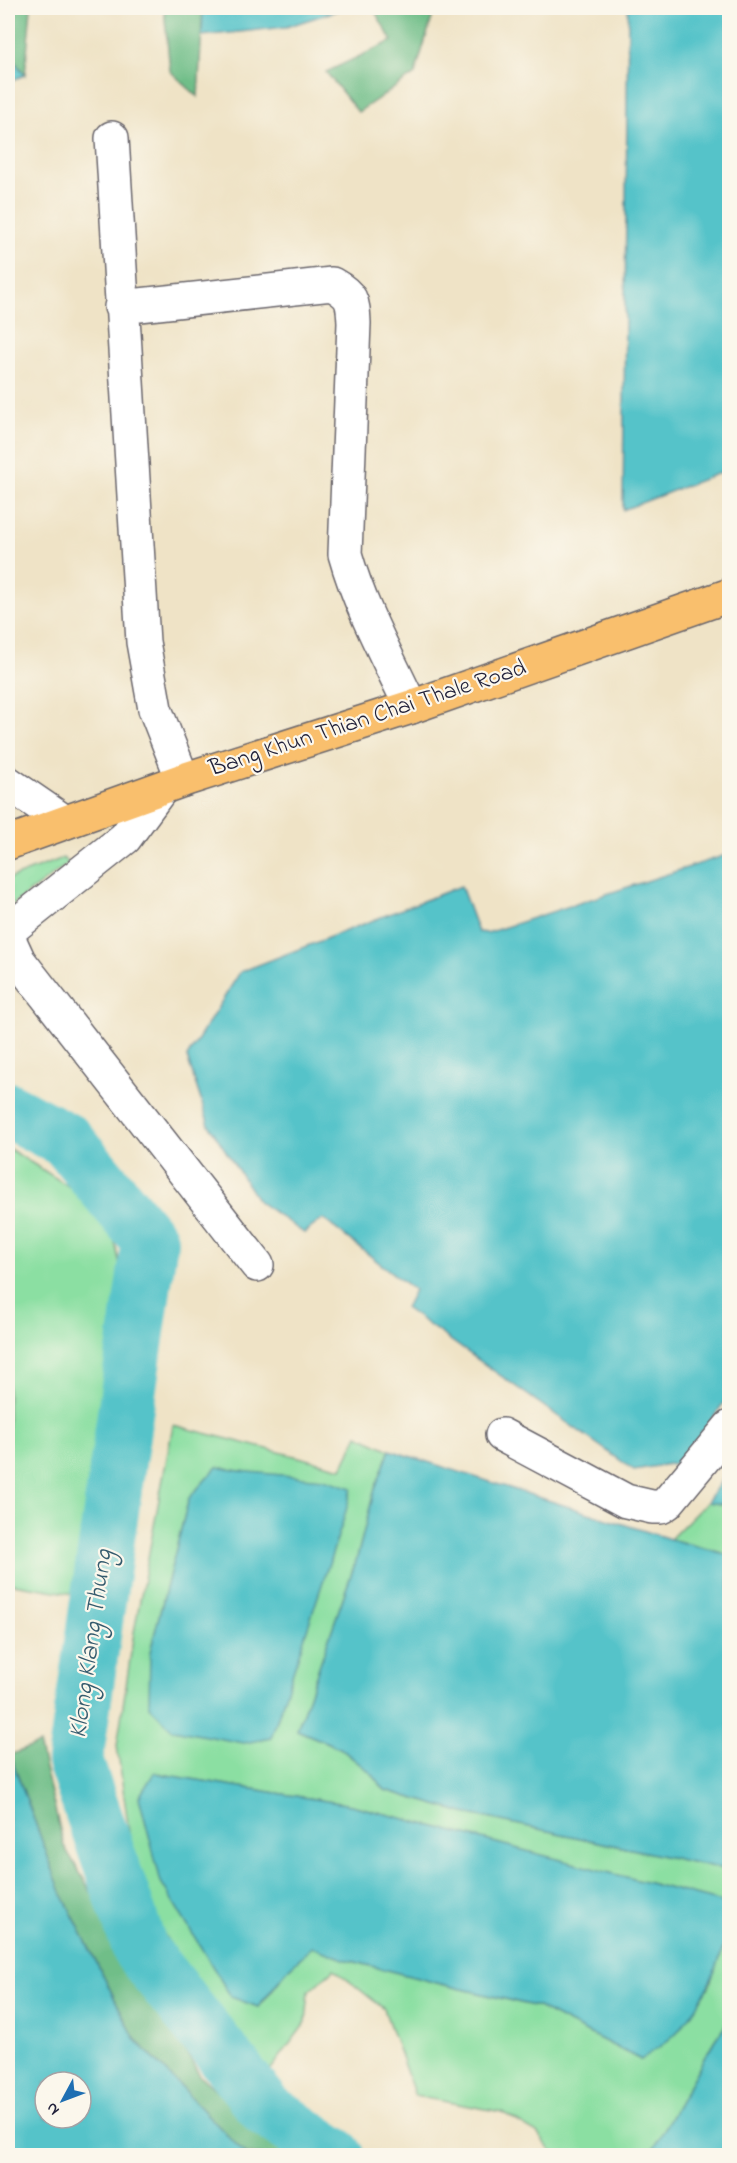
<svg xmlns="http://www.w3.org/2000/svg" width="737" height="2163" viewBox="0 0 737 2163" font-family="'Indie Flower',sans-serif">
	<rect width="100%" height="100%" fill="#fbf7ec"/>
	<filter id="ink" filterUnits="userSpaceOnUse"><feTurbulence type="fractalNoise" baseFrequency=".0167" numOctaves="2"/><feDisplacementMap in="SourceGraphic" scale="12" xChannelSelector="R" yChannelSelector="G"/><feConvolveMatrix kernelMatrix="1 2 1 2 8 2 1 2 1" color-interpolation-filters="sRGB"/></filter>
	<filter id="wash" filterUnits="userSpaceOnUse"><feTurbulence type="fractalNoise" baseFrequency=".008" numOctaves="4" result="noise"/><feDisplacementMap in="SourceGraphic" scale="24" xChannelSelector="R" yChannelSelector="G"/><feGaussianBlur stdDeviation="1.35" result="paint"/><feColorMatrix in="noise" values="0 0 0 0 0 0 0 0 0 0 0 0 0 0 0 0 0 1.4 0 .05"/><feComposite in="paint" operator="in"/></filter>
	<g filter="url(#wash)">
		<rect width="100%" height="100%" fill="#efe3c6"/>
		<path fill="#8bdfa2" stroke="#56806e" stroke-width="1.5" fill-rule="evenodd" d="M63,858L69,863L8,908V879Z
			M8,1148L108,1211L122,1274L79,1595L8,1583Z
			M173,1425L342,1468L358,1435L390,1450L374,1492L357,1558L297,1730L340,1748L372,1774L385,1790L460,1812L729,1870V1904L351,1805L154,1773L231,1997L259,2007L289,1968L312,1947L344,1959L441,1984L538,2007L641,2060L709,1987L729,1925V2020L706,2055L650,2155H555L537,2133L502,2112L415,2096L384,2009L334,1969L309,1991L306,2022L266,2076L214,2019L148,1907L131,1846L117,1746L134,1632ZM217,1467L239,1471L150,1652L189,1498Z
			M707,1502L729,1505V1555L670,1539Z"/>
		<path fill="#70be88" stroke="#497062" stroke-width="1.5" d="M8,8H31L25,75L8,53Z
			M164,8H203L198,97L170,71Z
			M373,8H432V18L415,74L358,112L326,72L392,41Z
			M39,1744L64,1846L200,2076L291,2155H246L135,2039L61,1892L10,1755Z"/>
		<path fill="#55c3c9" stroke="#3c7282" stroke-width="1.5" fill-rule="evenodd" d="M203,8H345L286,27L202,36Z
			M628,8H729L730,469L623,510Z
			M8,53L25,75L8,82Z
			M729,854V1395L682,1462L634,1470L405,1308L414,1290L323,1219L304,1233L258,1201L209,1125L187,1057L240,972L461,886L478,932L487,933Z
			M390,1450L670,1539L729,1555V1870L460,1812L385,1790L372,1774L340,1748L297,1730L357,1558L374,1492Z
			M217,1467L239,1471L324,1479L352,1488L344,1518L271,1738L244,1743L173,1730L149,1706L150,1652L189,1498Z
			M729,1470V1505L707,1502Z
			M8,1754L10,1755L61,1892L135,2039L246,2155H8ZM45,2082H81V2118H45Z
			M154,1773L351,1805L729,1904C730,1946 707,1999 678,2031C668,2042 653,2051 641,2060L538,2007L441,1984L344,1959L312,1947L289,1968L258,2007L231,1997L161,1882L139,1797Z
			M729,2020V2155H650L706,2055Z"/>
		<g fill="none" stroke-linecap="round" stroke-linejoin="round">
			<path stroke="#55c3c9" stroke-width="56" d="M8,1110L67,1141L150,1241L75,1761L141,1951L267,2110L336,2156"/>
		</g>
	</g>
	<g filter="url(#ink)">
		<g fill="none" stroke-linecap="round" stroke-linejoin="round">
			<g stroke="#6a666c" stroke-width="36">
				<path id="minor" d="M112,138L143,642L155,709L183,780
					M121,307L332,284C352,295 353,300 354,323L345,554C360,607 387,656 411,707
					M8,783L65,822
					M8,931L125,838L161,789
					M8,937L19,961L257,1265
					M502,1435L626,1501L652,1507H661L667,1503L730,1427"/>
			</g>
			<g stroke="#6a666c" stroke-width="36">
				<path id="major" d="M8,843L183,780L411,707L730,595"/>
			</g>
			<use href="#minor" stroke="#fff" stroke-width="33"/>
			<use href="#major" stroke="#f9bf6d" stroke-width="33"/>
		</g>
	</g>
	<g text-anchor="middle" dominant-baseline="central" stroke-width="4.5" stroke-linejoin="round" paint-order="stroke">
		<g font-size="24" fill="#22223b" stroke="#fbf7ec">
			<text transform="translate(368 719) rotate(-18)">Bang Khun Thian Chai Thale Road</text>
		</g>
		<g font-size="26" font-style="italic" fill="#345a6d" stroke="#fbf7ec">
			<text transform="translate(92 1644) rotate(-82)">Klong Klang Thung</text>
		</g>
	</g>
	<rect width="737" height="2163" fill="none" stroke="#fbf7ec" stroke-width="30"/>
	<g transform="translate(63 2100) rotate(229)"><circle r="28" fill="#fbf7ec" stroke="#a4a2a5" stroke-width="1.5"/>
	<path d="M0-4.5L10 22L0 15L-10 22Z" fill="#1f6fb2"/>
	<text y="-9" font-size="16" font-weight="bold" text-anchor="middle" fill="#22223b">N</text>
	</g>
</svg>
